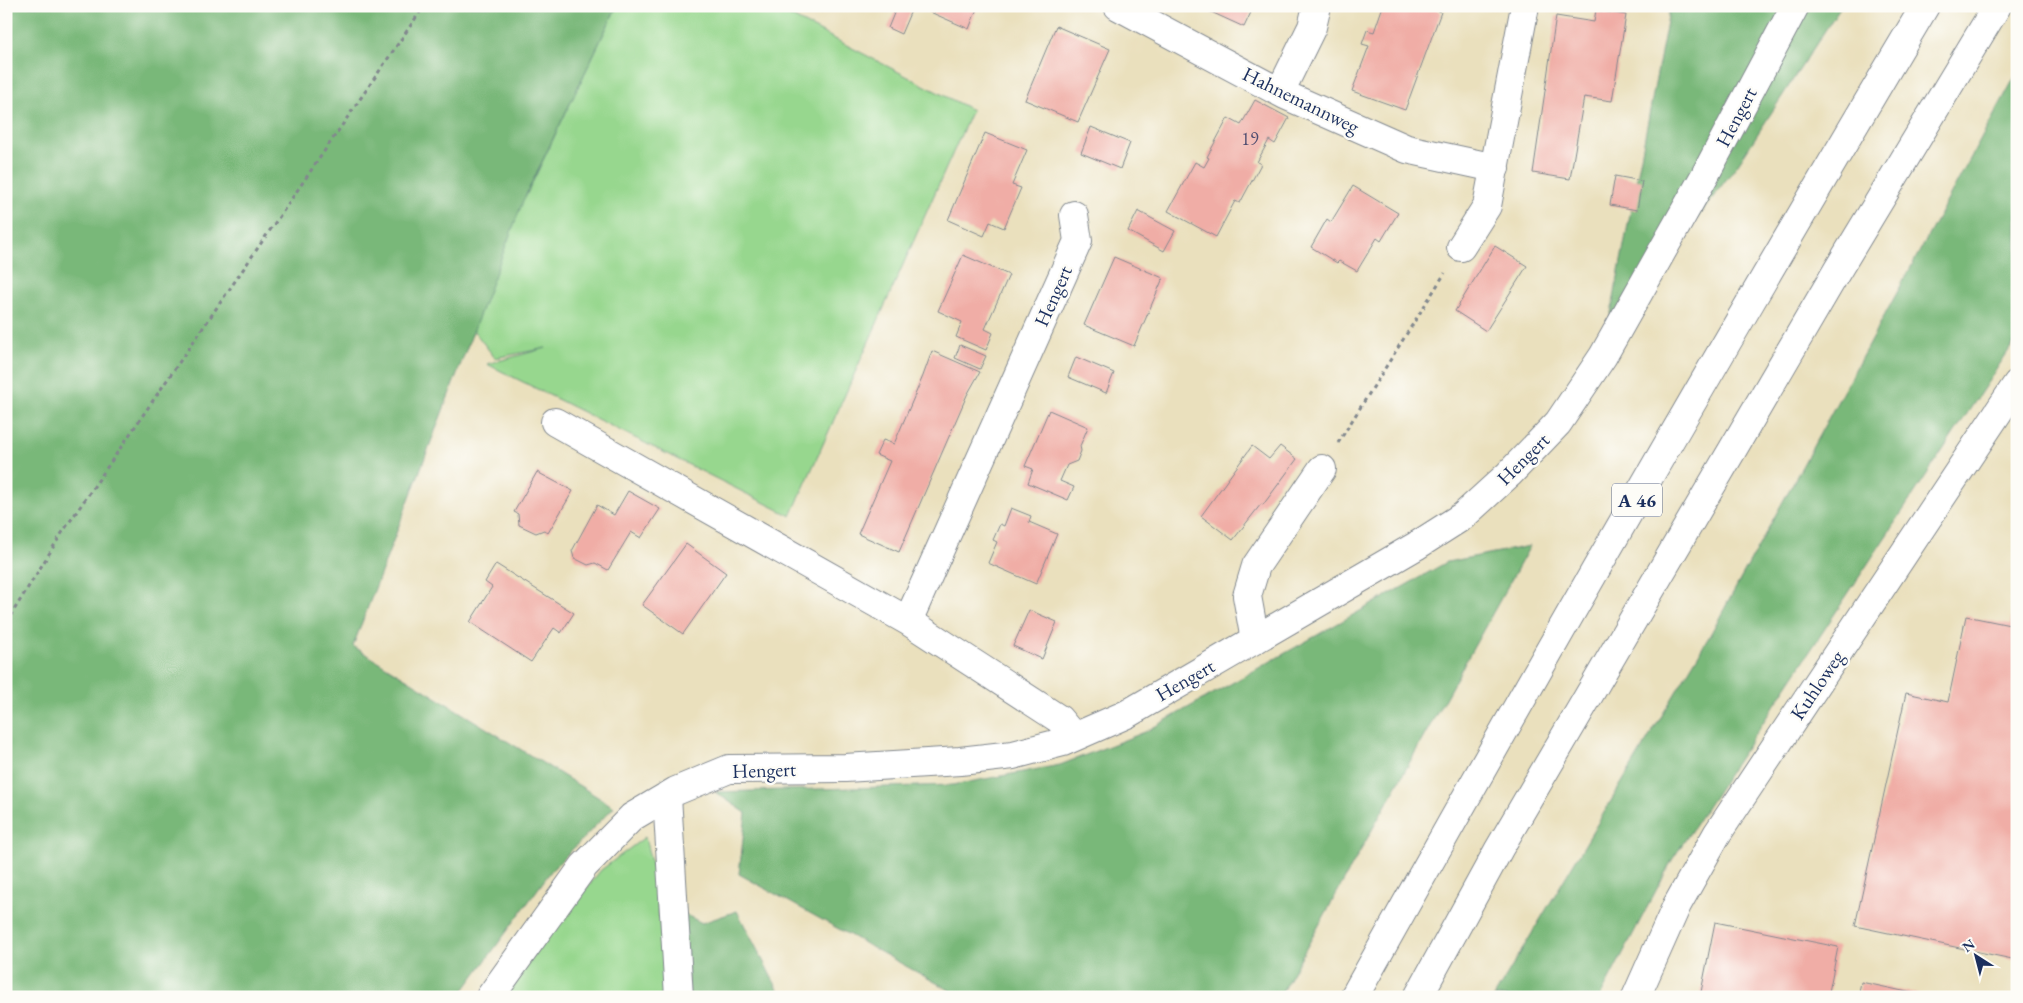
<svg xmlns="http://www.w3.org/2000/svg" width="2023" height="1003" viewBox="0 0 2023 1003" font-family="'EB Garamond',serif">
	<rect width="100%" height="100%" fill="#fdfcf7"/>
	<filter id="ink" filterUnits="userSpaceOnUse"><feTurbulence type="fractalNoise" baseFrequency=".02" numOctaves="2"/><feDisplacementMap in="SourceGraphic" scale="10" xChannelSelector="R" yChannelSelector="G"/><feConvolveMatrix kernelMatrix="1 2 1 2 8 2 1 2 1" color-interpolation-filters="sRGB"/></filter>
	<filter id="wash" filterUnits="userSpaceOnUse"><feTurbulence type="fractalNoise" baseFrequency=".0096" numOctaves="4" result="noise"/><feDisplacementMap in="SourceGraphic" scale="20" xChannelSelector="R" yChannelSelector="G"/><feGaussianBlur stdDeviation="1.12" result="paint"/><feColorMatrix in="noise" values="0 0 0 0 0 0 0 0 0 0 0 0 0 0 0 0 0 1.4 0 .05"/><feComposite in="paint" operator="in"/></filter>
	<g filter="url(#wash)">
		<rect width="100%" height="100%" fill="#eae0bd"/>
		<path fill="#97d78e" stroke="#598376" d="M617,6H771L972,110L791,516L487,364L546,348L495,358L470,326L522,196L525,198Z
			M645,837L654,875L667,980V997H506L532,956L601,870Z"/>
		<path fill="#79b879" stroke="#4a746c" d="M6,6H617L523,201L353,646L614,807L551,871L459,997H6Z
			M1670,6H1841L1738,164L1606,339Z
			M2017,73V338L1672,860L1600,997H1494L1710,635Z
			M1530,546L1279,997H962L739,874L746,813L715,792L953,785L1060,765L1145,732L1447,562Z
			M737,911L782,997H689L682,913L702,923Z"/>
		<g id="blocks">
			<path fill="#f0ada6" d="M897,6H913L901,34L888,28Z
				M924,6H978L969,29L923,9Z
				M1198,6H1254L1244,27Z
				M1383,6H1436L1435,9L1441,12L1405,110L1352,91L1369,46L1362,44L1367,30L1374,32Z
				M1596,10L1626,15L1612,101L1584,97L1570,179L1533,173L1556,16L1594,22Z
				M1056,26L1110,49L1078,122L1025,100Z
				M1255,100L1289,118L1275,144L1269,140L1257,162L1261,164L1240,203L1235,201L1216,237L1168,211L1195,162L1204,167L1209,158L1207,157L1228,118L1241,125Z
				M1091,127L1130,143L1120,169L1081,153Z
				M985,133L1027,150L1012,185L1021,188L1004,228L990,222L984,236L948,220Z
				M1615,176L1642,181L1637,210L1610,205Z
				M1353,186L1398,213L1381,241L1377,238L1357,271L1339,261L1337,263L1311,247L1327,219L1331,222Z
				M1138,211L1175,231L1164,251L1128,231Z
				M1495,246L1527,266L1486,331L1455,311Z
				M963,255L1009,275L985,329L993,333L986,350L956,337L962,322L938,311Z
				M1114,257L1163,278L1134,346L1084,325Z
				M960,345L986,356L980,369L955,358Z
				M932,351L980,372L967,395L899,552L858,534L890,461L876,455L883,440L894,444L923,376Z
				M1076,357L1114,373L1106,393L1068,377Z
				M1049,410L1088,427L1080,446L1081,451L1077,461L1067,465L1060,481L1074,487L1068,500L1028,483L1033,469L1025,466Z
				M1252,446L1269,459L1280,446L1297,459L1263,505L1261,504L1233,540L1201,516Z
				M537,472L573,491L548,533L544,530L536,533L519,525L518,514L514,512Z
				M628,491L660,509L641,538L631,532L608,570L595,563L588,565L574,558L572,551L597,505L614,515Z
				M1011,508L1031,516L1029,522L1057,534L1036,584L988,563L997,542L993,540L1000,524L1004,526Z
				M686,544L726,573L683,634L642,605Z
				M496,564L574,613L561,633L554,628L531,662L470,622L492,587L485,582Z
				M2016,595L2017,960L1855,926L1906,693L1948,702L1966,616L2010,625Z
				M1029,610L1057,622L1042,659L1013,646Z
				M1715,922L1838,947L1828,997H1700Z
				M1861,982L1926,996V997H1858Z"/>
		</g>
	</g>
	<g filter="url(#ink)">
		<use href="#blocks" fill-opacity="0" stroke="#82888e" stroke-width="1"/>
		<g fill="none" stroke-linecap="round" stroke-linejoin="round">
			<g stroke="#82888e" stroke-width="30">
				<path id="minor" d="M1118,6L1285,95L1407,149L1495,168
					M1280,92L1312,27L1317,6
					M1461,247L1487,206L1525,6
					M555,422L908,621L1059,719L1074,737
					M908,621L1078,241L1074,215
					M1255,640L1247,596L1256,566L1322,469
					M667,796L679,997
					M490,997L584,866L632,817L676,791L729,769L845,768L960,761L1013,755L1063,742L1127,714L1416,546L1463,516L1509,474L1558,423L1603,356L1705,175L1795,6
					M1636,997L1677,905L1717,834L2017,384"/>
			</g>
			<g stroke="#82888e" stroke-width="30">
				<path id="highway" d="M1354,997C1540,664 1730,333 1925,6
					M1418,997L1499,849L1837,271L1997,6"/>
			</g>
			<path stroke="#82888e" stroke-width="3" stroke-dasharray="4 4" stroke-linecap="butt" d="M1338,443L1445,273
				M6,623L62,533L424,6"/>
			<use href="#minor" stroke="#fff" stroke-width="28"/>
			<use href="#highway" stroke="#fff" stroke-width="28"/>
		</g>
	</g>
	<g text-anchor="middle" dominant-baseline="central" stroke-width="5" stroke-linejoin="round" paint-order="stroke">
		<g font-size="18" fill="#504e70">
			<text x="1250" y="138">19</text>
		</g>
		<rect fill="#fdfcf7" stroke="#5f6c8c" stroke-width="1" x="1612" y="483.5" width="50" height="33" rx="4"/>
		<g font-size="19" font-weight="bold" fill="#1b2f5e">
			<text x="1637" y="500">A 46</text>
		</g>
		<g font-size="20" fill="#1b2f5e" stroke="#fdfcf7">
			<text transform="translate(1301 100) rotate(26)">Hahnemannweg</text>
			<text transform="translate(1736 117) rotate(-62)">Hengert</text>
			<text transform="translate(1053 296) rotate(-66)">Hengert</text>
			<text transform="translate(1523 459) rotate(-45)">Hengert</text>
			<text transform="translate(1185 680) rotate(-30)">Hengert</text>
			<text transform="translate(1817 685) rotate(-56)">Kuhloweg</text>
			<text transform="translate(764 770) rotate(-2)">Hengert</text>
		</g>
	</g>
	<rect width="2023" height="1003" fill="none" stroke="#fdfcf7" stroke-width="25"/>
	<g transform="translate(1976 956) rotate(324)" stroke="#fdfcf7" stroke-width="4" paint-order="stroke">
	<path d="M0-4L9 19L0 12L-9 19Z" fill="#1b2f5e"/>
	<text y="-8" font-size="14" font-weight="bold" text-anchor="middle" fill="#1b2f5e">N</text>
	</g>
</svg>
